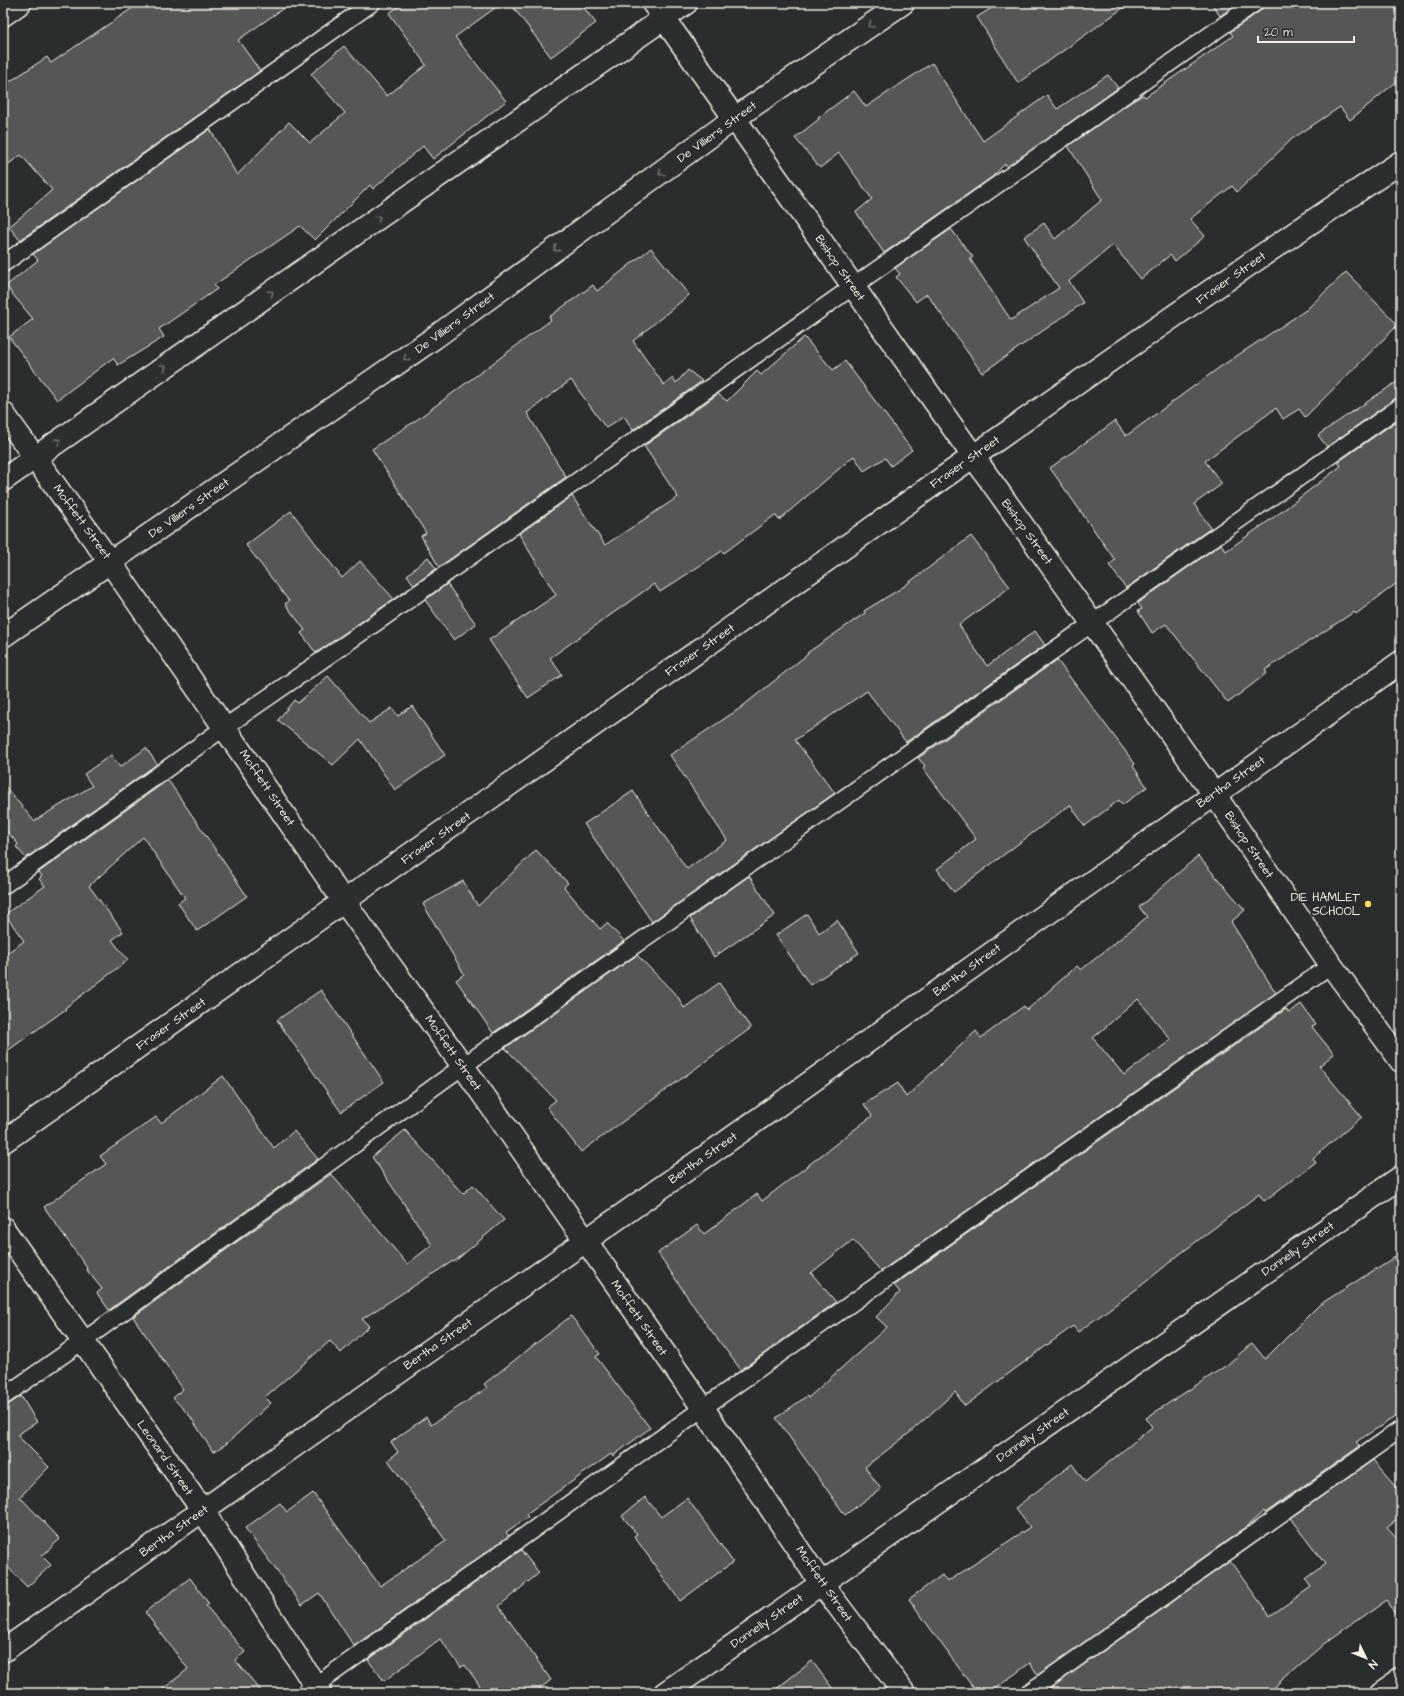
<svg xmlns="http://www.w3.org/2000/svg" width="1404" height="1696" viewBox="0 0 1404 1696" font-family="'Architects Daughter',sans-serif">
	<rect width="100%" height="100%" fill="#2a2d2e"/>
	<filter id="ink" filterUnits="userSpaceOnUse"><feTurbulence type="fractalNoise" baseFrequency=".025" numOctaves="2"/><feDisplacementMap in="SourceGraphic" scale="8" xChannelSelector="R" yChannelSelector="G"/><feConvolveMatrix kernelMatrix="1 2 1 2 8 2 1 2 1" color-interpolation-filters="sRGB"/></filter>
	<g filter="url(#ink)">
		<path fill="#555756" stroke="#f4f1e8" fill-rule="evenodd" d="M140,3H291L238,40L260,71L20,240L9,227L52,190L21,155L3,168V86L47,57L51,63Z
			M404,3H502L455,37L506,101L433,159L423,146L373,189L370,185L315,240L300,226L214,285L217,289L159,329L164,337L118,365L113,358L57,400L9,337L33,319L6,286L38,260L33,254L210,129L237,175L289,122L310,143L345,113L311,74L344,46L387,96L426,65L389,13Z
			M510,3H580L596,23L551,57Z
			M1000,3H1130L1018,83L977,17Z
			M1211,3H1239L1220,16Z
			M1264,3H1401V78L1350,120L1340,107L1292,139L1237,192L1232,186L1190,219L1205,236L1175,261L1170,255L1141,279L1113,245L1069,281L1083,303L982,373L927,294L916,302L896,277L900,274L895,268L951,229L973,257L970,259L1011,320L1059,288L1024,237L1044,223L1055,239L1102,200L1068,146L1131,102L1143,95L1145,97L1233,36L1230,32L1260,11Z
			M932,63L983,141L1047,95L1057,109L1108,75L1118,88L1007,167L1005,164L992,177L884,253L856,212L872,199L839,153L820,168L795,138L819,119L818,118L854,91L866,107Z
			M651,248L689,295L633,341L664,385L673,378L676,383L688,370L702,381L633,430L624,416L606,428L571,380L527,413L566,477L439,567L421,536L426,533L372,449L415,421L551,320L549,317L593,285L597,291Z
			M1346,272L1398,325L1305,417L1299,409L1283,419L1276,408L1205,461L1222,484L1194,504L1211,528L1126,588L1109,565L1115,560L1050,468L1115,421L1126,436L1220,367L1306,310Z
			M804,337L833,370L845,361L912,450L891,466L885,458L864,471L854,456L779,520L775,515L724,553L722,551L660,592L654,584L550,658L562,675L528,698L489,640L556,595L519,534L572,496L605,545L678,497L644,446L718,394L727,401L757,371L761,375Z
			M1401,379V397L1396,398L1327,447L1318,435Z
			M1401,418V580L1356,614L1354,612L1265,670L1267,673L1228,703L1166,624L1152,633L1138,611L1142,609L1138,603L1221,544L1226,551L1277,515L1341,466L1338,462Z
			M291,511L342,578L360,561L394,599L316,653L301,633L305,630L285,604L289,601L246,545Z
			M971,536L1010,587L959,625L987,666L1035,631L1045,645L906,742L867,691L795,740L835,793L652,922L584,824L633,791L687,869L727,840L670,755L739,709L808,654L807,653L865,613L864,611L903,587Z
			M428,557L436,569L414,585L407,575Z
			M447,584L476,624L454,640L425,600Z
			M1057,660L1135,764L1133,766L1147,787L1122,805L1119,800L1085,826L1070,805L954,892L937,869L976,839L923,768L925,766L918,758Z
			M328,676L369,723L392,708L398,716L412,706L445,755L395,790L360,739L333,765L278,720L294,700L298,703Z
			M146,748L157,764L26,858L16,847L18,844L3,827V784L34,821L92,786L84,774L111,755L120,767Z
			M168,780L247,896L197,931L178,903L185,898L143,837L89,886L123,932L112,940L128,960L65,1008L66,1009L3,1054V956L24,941L5,914L45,886L39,879L42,876L39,872Z
			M536,850L568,883L564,887L600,929L607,923L624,941L493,1033L456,980L464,974L423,904L463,881L478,906Z
			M1198,856L1245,910L1231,922L1276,993L881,1271L853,1240L811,1273L836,1302L741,1370L701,1317L658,1253L697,1225L704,1234L757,1194L762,1201L872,1116L864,1104L898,1083L906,1097L976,1031L981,1038L1024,1006L1027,1010L1077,966L1081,970L1147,917L1139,907ZM1138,999L1171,1040L1124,1075L1093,1038Z
			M749,876L775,915L714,957L690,918Z
			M807,914L819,933L837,920L859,953L810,985L776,935Z
			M637,955L678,997L684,1008L719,983L751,1028L581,1152L547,1107L556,1100L505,1048Z
			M321,990L384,1082L341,1112L277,1020Z
			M1301,1004L1316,1025L1312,1027L1334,1054L1319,1066L1362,1117L1313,1158L1316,1162L1264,1201L1259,1194L1180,1254L1142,1285L1078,1332L1073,1326L965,1406L955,1392L907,1435L865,1467L881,1489L845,1515L776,1418L807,1396L808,1398L887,1327L876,1317L900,1292L894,1285L1286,1009L1289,1013Z
			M223,1076L274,1148L294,1131L318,1159L109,1310L97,1293L102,1289L86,1269L87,1268L44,1207L106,1164L100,1156L156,1117L161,1123Z
			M405,1130L463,1194L473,1185L504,1220L454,1262L453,1261L362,1319L369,1326L341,1353L330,1341L265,1397L271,1403L226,1444L213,1452L190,1416L173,1398L183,1389L133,1317L331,1174L407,1264L432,1245L372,1157Z
			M1401,1253V1413L1356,1442L1360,1446L1265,1513L1264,1511L1242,1530L1038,1675L1030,1663L989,1693H977L909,1599L942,1575L947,1582L1030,1527L1015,1508L1072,1464L1085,1482L1152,1427L1146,1418L1227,1365L1252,1343L1265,1359L1319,1305Z
			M571,1316L600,1354L596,1357L650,1428L613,1456L611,1454L526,1514L528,1517L506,1532L509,1536L354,1646L319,1593L302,1605L245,1528L280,1503L287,1512L313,1493L380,1586L446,1541L388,1460L398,1452L391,1442L426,1417L431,1425L487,1388L484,1384Z
			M3,1368L11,1380L3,1385Z
			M21,1396L37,1422L17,1435L49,1467L20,1497L60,1539L42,1556L51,1565L27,1587L3,1562V1406L8,1405Z
			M1373,1460L1401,1492V1516L1387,1528L1401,1543V1617L1386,1600L1325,1643L1267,1693H1050L1048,1690L1230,1561L1270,1616L1311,1587L1305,1579L1325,1564L1291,1518Z
			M645,1497L661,1517L687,1498L733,1562L680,1601L634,1536L637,1534L622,1516Z
			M521,1550L539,1573L499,1606L551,1680L534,1693H485L465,1665L461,1667L440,1639L384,1681L368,1660Z
			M190,1578L209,1604L206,1606L245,1652L235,1660L263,1693H158L188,1669L145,1612Z
			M812,1661L836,1693H771Z"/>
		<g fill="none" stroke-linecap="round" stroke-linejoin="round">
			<g stroke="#f4f1e8" stroke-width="19">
				<path id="lane" d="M3,264L372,3
					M3,886L225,727L383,618L1255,3
					M3,1397L83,1341L463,1066L1401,406
					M305,1693L703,1408L1331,965
					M1028,1693L1401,1429"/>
			</g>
			<g stroke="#f4f1e8" stroke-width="25">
				<path id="street" d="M653,3L973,456L1214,794L1331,965L1401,1061
					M3,15L20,3
					M3,413L110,562L345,903L463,1066L703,1408L821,1583L904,1693
					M3,480L686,3
					M3,636L434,338L735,118L903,3
					M3,1142C235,980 466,816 697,652C930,487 1163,320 1401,162
					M3,1228L203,1511L320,1693
					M3,1651L770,1111L1401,662
					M665,1693L1401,1177"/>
			</g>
			<g stroke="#f4f1e8" stroke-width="25">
				<path id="secondary" d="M1381,1693L1401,1679"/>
			</g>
			<use href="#lane" stroke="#2a2d2e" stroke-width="16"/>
			<use href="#street" stroke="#2a2d2e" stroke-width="22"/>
			<use href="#secondary" stroke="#2a2d2e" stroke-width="22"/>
		</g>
		<defs><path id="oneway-chevron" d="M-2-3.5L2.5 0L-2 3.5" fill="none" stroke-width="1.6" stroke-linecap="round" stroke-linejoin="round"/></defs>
		<g stroke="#71726f">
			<use href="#oneway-chevron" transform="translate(871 25) rotate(145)"/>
			<use href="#oneway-chevron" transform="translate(661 173) rotate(144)"/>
			<use href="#oneway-chevron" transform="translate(378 218) rotate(-35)"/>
			<use href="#oneway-chevron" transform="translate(556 249) rotate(144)"/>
			<use href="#oneway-chevron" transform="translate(271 293) rotate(-35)"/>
			<use href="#oneway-chevron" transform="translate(406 358) rotate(145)"/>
			<use href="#oneway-chevron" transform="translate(164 367) rotate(-35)"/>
			<use href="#oneway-chevron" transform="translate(58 441) rotate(-35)"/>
		</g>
	</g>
	<circle fill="#ffd166" stroke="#2a2d2e" stroke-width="1.5" cx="1368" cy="904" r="4"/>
	<g text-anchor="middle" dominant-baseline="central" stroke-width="4" stroke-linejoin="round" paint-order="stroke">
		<g font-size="12" fill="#f4f1e8" stroke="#2a2d2e">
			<text transform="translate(717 132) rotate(-36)">De Villiers Street</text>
			<text transform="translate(840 268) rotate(55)">Bishop Street</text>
			<text transform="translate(1231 278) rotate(-35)">Fraser Street</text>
			<text transform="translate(455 323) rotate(-36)">De Villiers Street</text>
			<text transform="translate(965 462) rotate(-35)">Fraser Street</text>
			<text transform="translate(189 508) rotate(-35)">De Villiers Street</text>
			<text transform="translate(82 522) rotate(54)">Moffett Street</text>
			<text transform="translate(1027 532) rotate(54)">Bishop Street</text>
			<text transform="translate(700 650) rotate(-35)">Fraser Street</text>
			<text transform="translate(1231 782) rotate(-35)">Bertha Street</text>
			<text transform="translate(267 788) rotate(56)">Moffett Street</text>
			<text transform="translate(436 838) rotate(-35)">Fraser Street</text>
			<text transform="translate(1249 845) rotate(56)">Bishop Street</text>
			<text transform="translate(967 970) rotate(-36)">Bertha Street</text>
			<text transform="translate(171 1024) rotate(-35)">Fraser Street</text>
			<text transform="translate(453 1053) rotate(55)">Moffett Street</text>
			<text transform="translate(703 1158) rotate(-35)">Bertha Street</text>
			<text transform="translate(1298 1249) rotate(-35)">Donnelly Street</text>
			<text transform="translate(639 1318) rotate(55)">Moffett Street</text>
			<text transform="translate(438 1344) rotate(-35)">Bertha Street</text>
			<text transform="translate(1033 1435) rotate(-35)">Donnelly Street</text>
			<text transform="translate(165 1458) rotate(55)">Leonard Street</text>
			<text transform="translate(174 1531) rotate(-35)">Bertha Street</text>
			<text transform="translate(824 1584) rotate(55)">Moffett Street</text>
			<text transform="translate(767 1621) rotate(-35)">Donnelly Street</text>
		</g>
		<g font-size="12" fill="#f4f1e8" stroke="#2a2d2e" text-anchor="end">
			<text x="1360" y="897">DIE HAMLET<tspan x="1360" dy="14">SCHOOL</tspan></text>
		</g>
	</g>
	<rect width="1404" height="1696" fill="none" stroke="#2a2d2e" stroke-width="16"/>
	<rect x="8" y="8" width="1388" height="1680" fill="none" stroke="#f4f1e8" stroke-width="1.5" filter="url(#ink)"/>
	<g transform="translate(1366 1658) rotate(133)" stroke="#2a2d2e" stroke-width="3" paint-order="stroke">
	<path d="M0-3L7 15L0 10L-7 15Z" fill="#f4f1e8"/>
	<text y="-6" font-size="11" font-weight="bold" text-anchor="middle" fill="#f4f1e8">N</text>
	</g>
	<path d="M1258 36v6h96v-6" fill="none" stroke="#f4f1e8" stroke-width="2"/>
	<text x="1264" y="36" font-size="12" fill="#f4f1e8" stroke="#2a2d2e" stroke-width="3" paint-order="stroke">20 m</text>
</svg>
